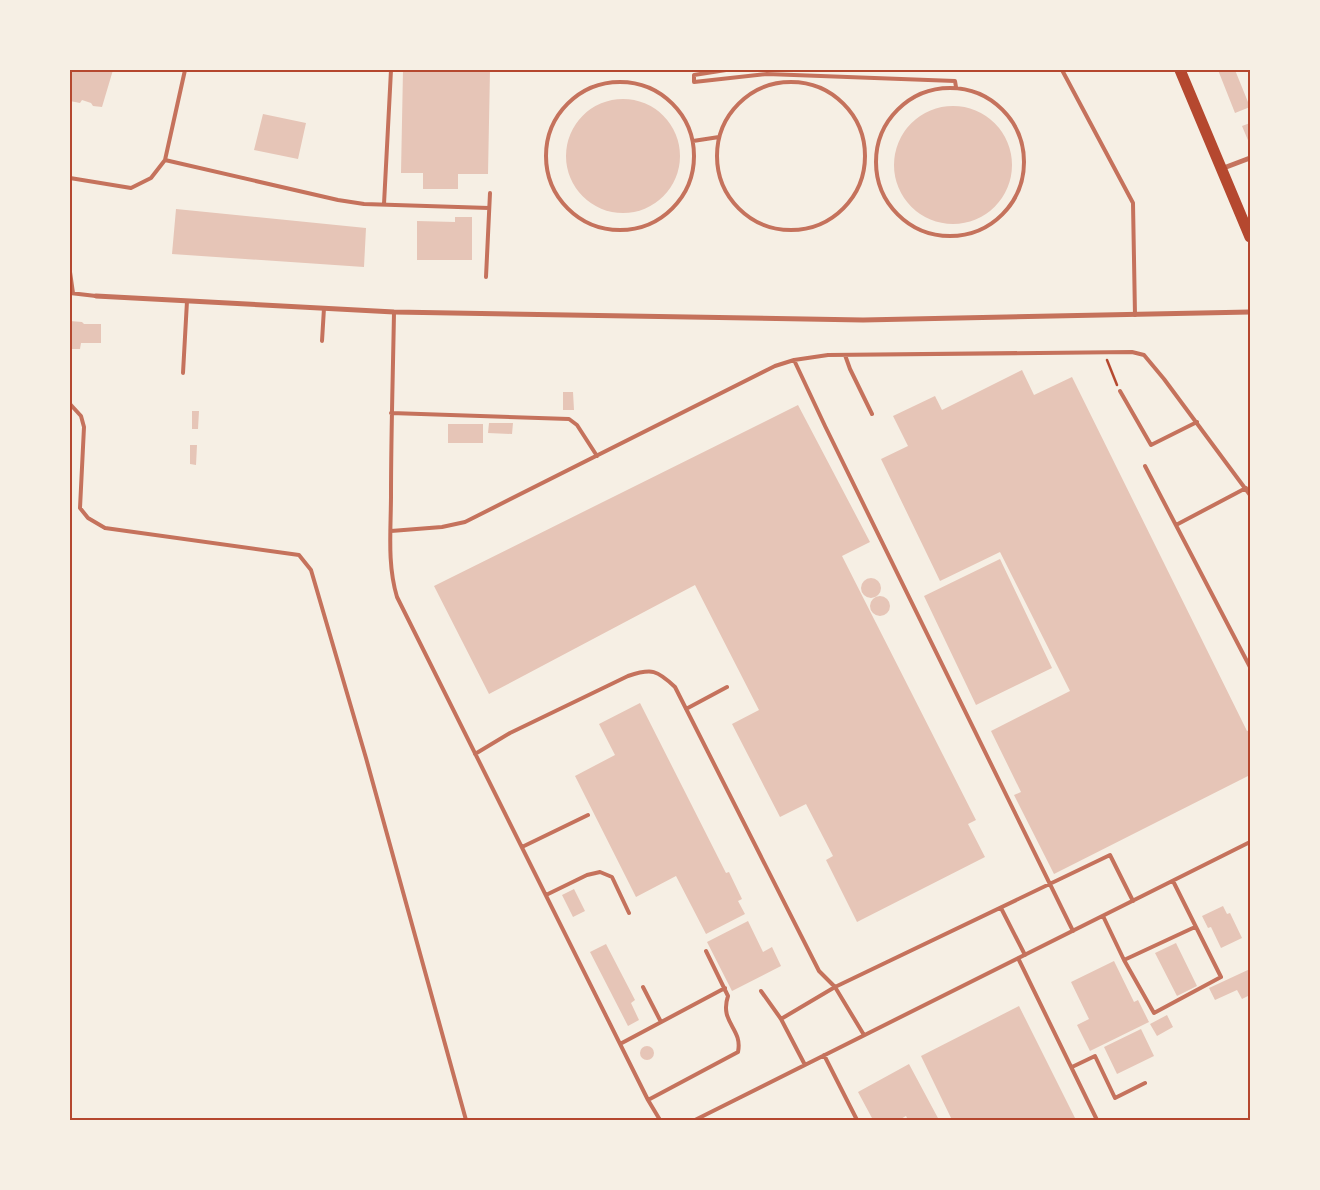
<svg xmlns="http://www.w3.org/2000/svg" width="1320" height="1190" viewBox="0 0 1320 1190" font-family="Commissioner,sans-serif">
	<rect width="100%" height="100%" fill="#f6efe4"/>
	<path fill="#e6c5b7" d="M70,70H113L102,107L93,106L91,103L82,100L80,103L70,101Z
		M403,70H490L488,174H458V189H423V173H401Z
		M1218,70H1235L1250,107L1235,113Z
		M566 156a57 57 0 1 1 114 0a57 57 0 1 1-114 0Z
		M894 165a59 59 0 1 1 118 0a59 59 0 1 1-118 0Z
		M263,114L306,123L298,159L254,150Z
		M1250,123V145L1242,126Z
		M176,209L366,228L364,267L172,254Z
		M455,217H472V260H417V221L455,222Z
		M70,321L82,322L84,324H101V343H81L80,349H70Z
		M1022,370L1034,395L1072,377L1247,731L1250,730V775L1054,874L1014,795L1021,792L991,731L1070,691L1000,552L940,581L881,459L908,446L893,416L935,396L942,410Z
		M563,392H573L574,410H563Z
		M798,405L870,542L842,556L976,820L968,824L985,857L857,922L826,860L833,856L806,804L780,817L732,724L759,710L695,585L489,694L434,586Z
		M192,411H199L198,429H192Z
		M489,423H513L512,434L488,433Z
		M448,424H483V443H448Z
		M190,445H197L196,465L190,464Z
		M1000,559L1052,668L976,705L924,596Z
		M861 588a10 10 0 1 1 20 0a10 10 0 1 1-20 0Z
		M870 606a10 10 0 1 1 20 0a10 10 0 1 1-20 0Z
		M640,703L726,873L729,872L742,899L738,901L745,914L706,934L676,876L636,897L575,776L615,755L599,724Z
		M574,889L585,911L573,917L562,895Z
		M1223,906L1227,914L1230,913L1242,938L1221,948L1211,927L1208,928L1202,916Z
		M748,921L763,952L772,947L781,966L732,991L707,942Z
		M1176,943L1197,986L1177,996L1155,953Z
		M606,944L635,1000L631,1003L639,1020L628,1026L590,952Z
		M1114,961L1134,1002L1138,1000L1149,1022L1090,1051L1077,1025L1089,1019L1071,982Z
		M1250,969V995L1242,999L1237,990L1215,1000L1209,988Z
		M1019,1006L1076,1120H952L921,1056Z
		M1167,1015L1173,1027L1157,1036L1150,1024Z
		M1141,1029L1154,1056L1117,1074L1104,1047Z
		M640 1053a7 7 0 1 1 14 0a7 7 0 1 1-14 0Z
		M909,1064L939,1120H908L906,1116L899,1120H873L858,1092Z"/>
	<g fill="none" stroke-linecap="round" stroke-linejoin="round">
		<path stroke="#b5482f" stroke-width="2.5" d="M1107,360L1117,385"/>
		<path stroke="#c5725c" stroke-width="4" d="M726,70L694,75V82L767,74L955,81L956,87
			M1062,70L1133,203L1135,315
			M546 156a74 74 0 1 1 148 0a74 74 0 1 1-148 0Z
			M717 156a74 74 0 1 1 148 0a74 74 0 1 1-148 0Z
			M876 162a74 74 0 1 1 148 0a74 74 0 1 1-148 0Z
			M693,141L719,137
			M165,160L338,200L364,204L489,208
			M70,178L131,188L151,178L165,160L185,70
			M384,204L391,70
			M70,272L73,293
			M486,277L490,193
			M70,293L96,296
			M394,312C393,373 391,434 391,495C391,529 387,564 397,597L648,1100L660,1120
			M322,341L324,308
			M845,355L850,369L872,414
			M794,360L825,426L1073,931
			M183,373L187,301
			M1120,391L1151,445L1197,422
			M70,404L81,416L84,427L80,508L88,518L105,528L299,555L311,570L366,758L466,1120
			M391,413L569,419L577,425L597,456
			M1145,466L1250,667
			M1176,525L1246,488
			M391,531L442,527L465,522L775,366L794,360L828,355L1132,352L1144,355L1164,379L1250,495
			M686,709L727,687
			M475,754L510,733L628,676C652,668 657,670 675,687L819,971L835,987L864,1035
			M522,847L588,815
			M546,895L587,875L600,872L612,877L629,913
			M1001,908L1025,955
			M1103,916L1124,960L1154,1013L1221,977L1173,881
			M1018,958L1097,1120
			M1124,960L1195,927
			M643,987L661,1022
			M761,991L781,1019L805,1065
			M781,1019L835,987L1110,855L1133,901
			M620,1044L725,988
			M824,1055L857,1120
			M1072,1067L1095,1056L1115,1098L1145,1083
			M648,1100L738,1052C743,1028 719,1023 728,996L706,951
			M695,1120L1250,842"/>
		<path stroke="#c5725c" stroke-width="5" d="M1221,169L1250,158
			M96,296L394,312L863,320L1250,312"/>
		<path stroke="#b5482f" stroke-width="11" d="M1180,70L1250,237"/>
	</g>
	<rect width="1320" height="1190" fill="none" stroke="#f6efe4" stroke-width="142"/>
	<rect x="71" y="71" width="1178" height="1048" fill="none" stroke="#b5482f" stroke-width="2"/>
</svg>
